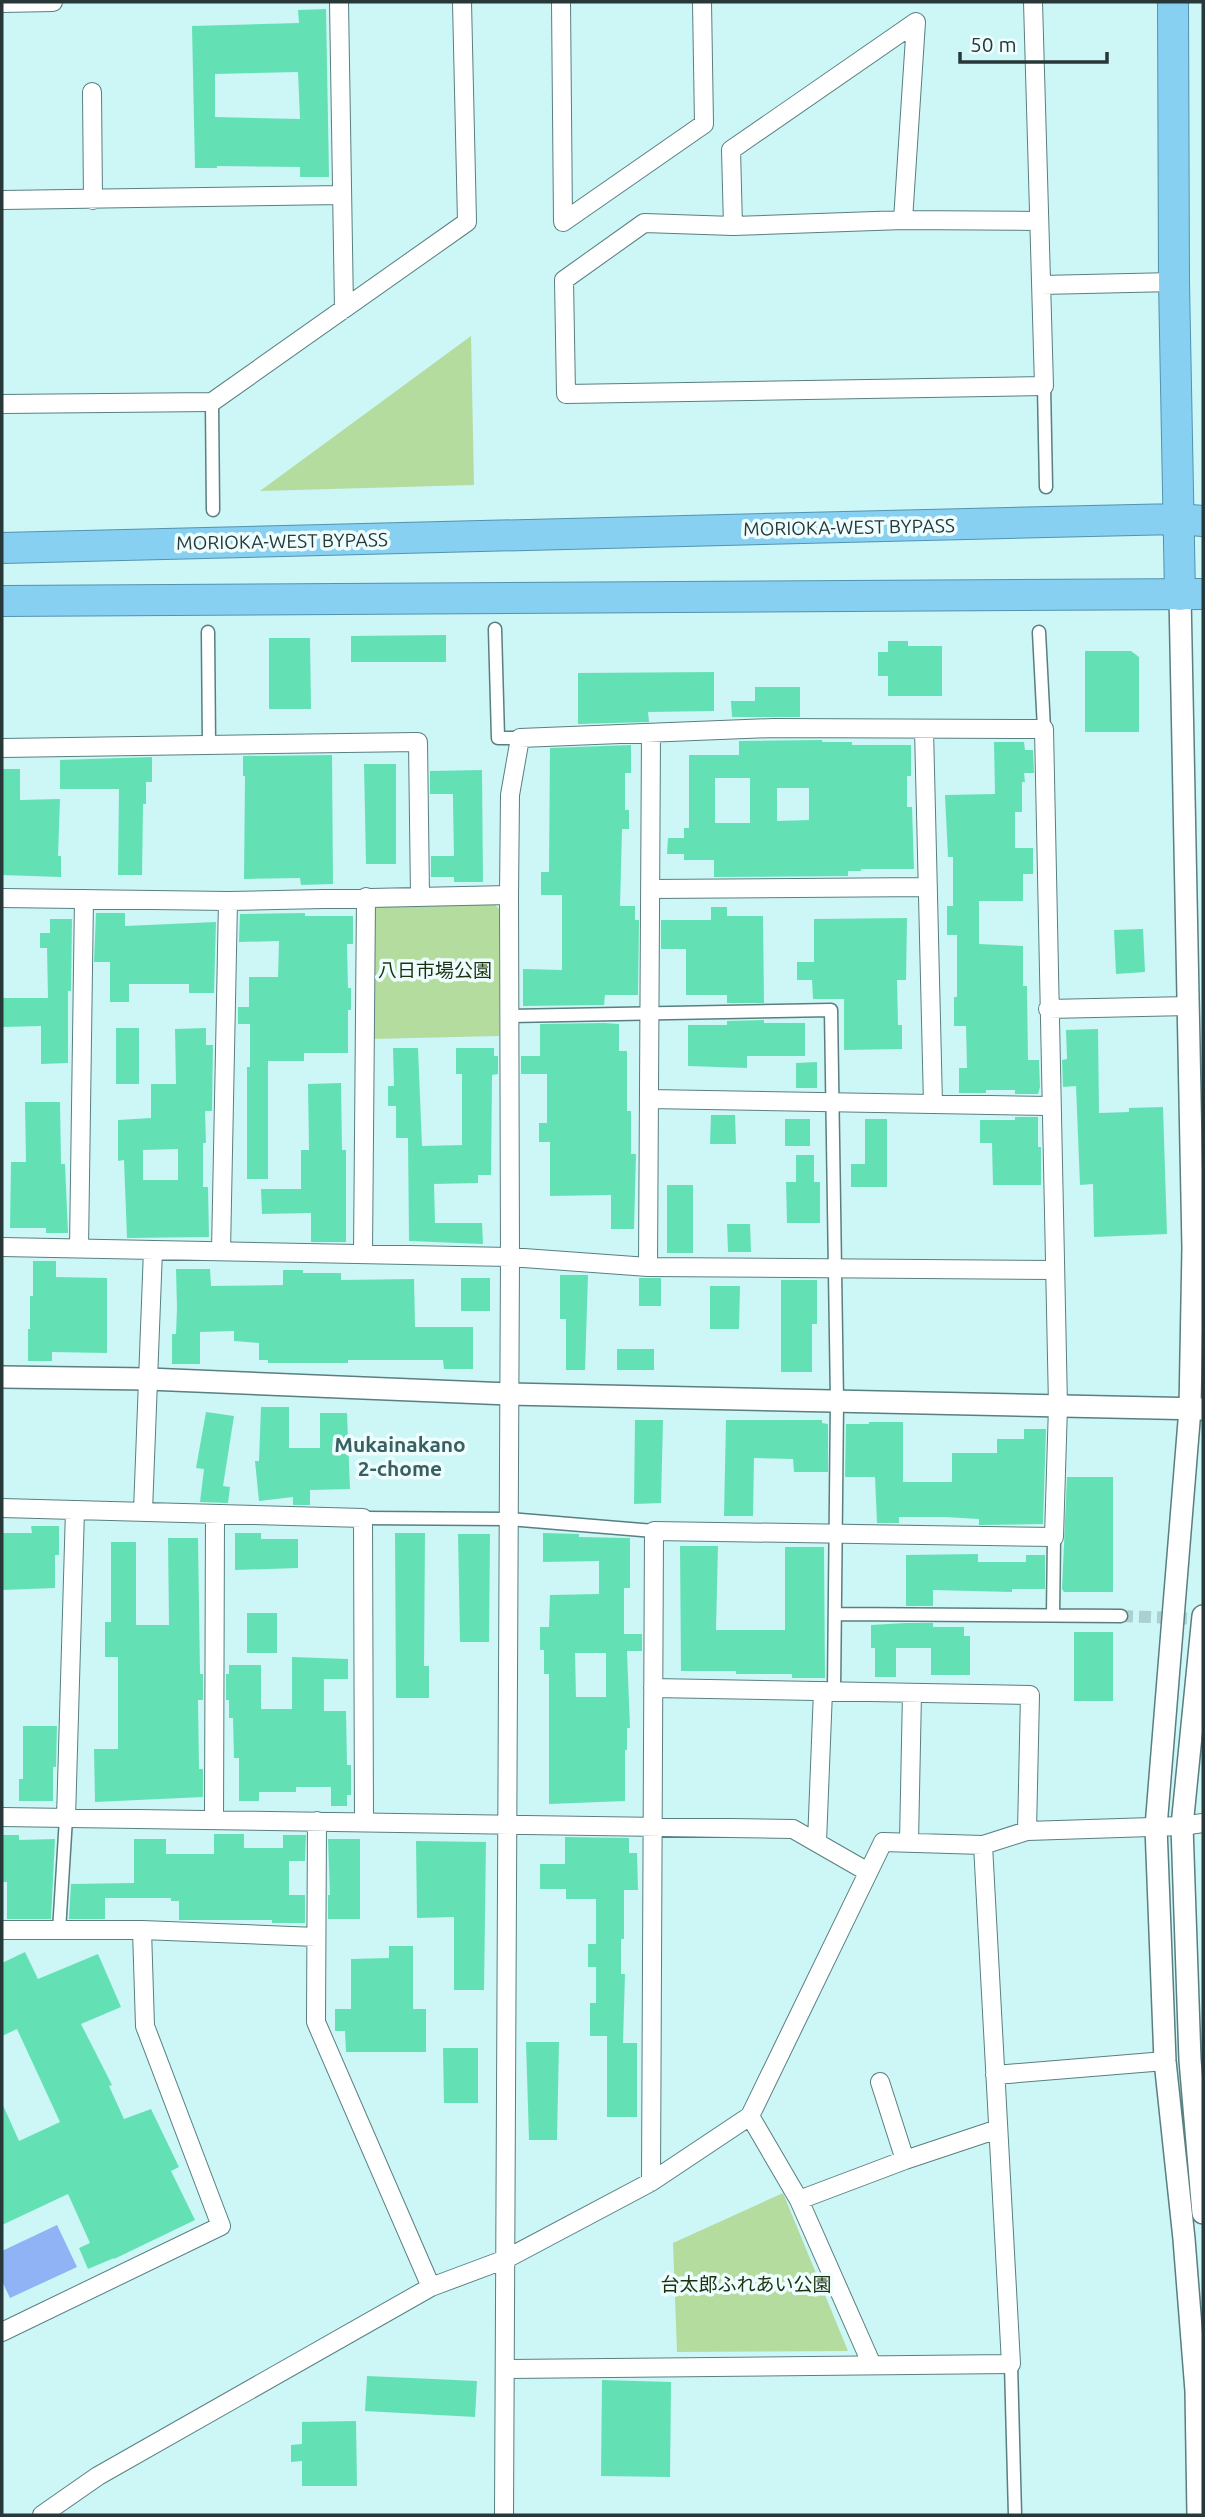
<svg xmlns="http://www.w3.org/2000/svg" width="1205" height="2517" viewBox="0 0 1205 2517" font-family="Ubuntu,'Noto Sans JP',sans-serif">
	<rect width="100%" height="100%" fill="#cdf6f7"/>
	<path fill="#b4dc9f" d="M471,336L474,485L260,491Z
		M491,900L499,909V1036L371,1039L370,910L375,904Z
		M783,2193L848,2351L677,2352L673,2243Z"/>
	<path fill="#8fb3f5" d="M57,2225L77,2267L10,2298L2,2281V2251Z"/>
	<path fill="#64e1b4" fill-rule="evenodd" d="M326,9L329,177H300V167L217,166V168H195L192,26L299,23L298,10ZM298,72L300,119L215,117V74Z
		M446,635V662H351V636Z
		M269,638H310L311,709H269Z
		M888,641H908V646H942V696H888V676H878V652H888Z
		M1085,651H1131L1139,657V732H1085Z
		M714,672V711L648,712L649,722L578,724V673Z
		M755,687H800V717H732L731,701H755Z
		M822,740V742H852V745H911V776H907V807H912L914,869H861V871H848V876L714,877V860H684V854H667L668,838H684V828H689V755H739V741ZM715,778H750V823H715ZM777,788H809V820L777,821Z
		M994,742H1024L1025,750H1033L1034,773H1024L1025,782H1022V812H1015V848H1033V874H1023V901H979V944L1023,946V986H1027L1028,1060H1039L1040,1087L1038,1094H1015V1090H986V1093H959V1068H967L966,1026H954V997H957V935H947V906H953V857H948L945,795L995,794Z
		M631,745V773H625V810H629V829H622L620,906H635V920H639L638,995H605L604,1005L523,1006V969L562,970V895H541V872H549L550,748Z
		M332,755L333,884L301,885L300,878L244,879L245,776H243V756Z
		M152,757V782H146V804H143L142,875H118L119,789H60V760Z
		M364,764H396V864H366Z
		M2,769H20V800L60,799L58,856H61V877L2,875Z
		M482,770L483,882H454V877H431V856H454L453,802V794H430V771Z
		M711,907H727V916H763L764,1003H727V995H686V949H661V920H711Z
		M96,913H125V926L216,922L214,993H189V984H129V1002H110V962H94Z
		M305,913V916H353V944H347L348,988H351V1010H348V1053H304V1061H268V1179H247V1067H250V1024H238V1007H249V977H278L279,941L239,942L240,914Z
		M907,918L906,980H897L898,1025H902V1049L844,1050V999H813L812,980H797V962H814V919Z
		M50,919H72L71,991H68V1063L41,1064V1026L2,1027V998H48L47,948H40V933H50Z
		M1143,929L1145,972L1116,974L1114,930Z
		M764,1020V1023H805V1056H747V1068L688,1066V1025H727V1021Z
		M604,1023L619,1024V1051H627V1111H631V1154H636L634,1229H611V1195L550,1196V1142H539V1123H547V1074H521V1056H540V1024Z
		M116,1028H139V1084H116Z
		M206,1028V1045H213L212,1111H205L206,1143H203V1187H208L209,1237L127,1238L124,1160L118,1161V1120L151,1118V1084H176L175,1029ZM178,1149V1180H143V1150Z
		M1098,1029L1099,1113L1129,1112V1108L1163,1107L1167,1234L1094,1237L1093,1184L1080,1185L1076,1086L1063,1087L1062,1060L1067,1059L1066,1030Z
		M393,1048H418L422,1146L462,1145V1074H456V1048H494V1056H498V1074L492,1075L491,1175H478V1183L434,1184L435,1223H482L483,1244L409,1241L408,1138H396V1106H388V1086H394Z
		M817,1062V1088H796V1063Z
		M341,1083L342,1150H346V1242H311V1213L262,1214L261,1189H301V1150H309L308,1084Z
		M25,1102H60L61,1164H65L68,1233H46V1228H10L11,1162H26Z
		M711,1115H735L736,1144H710Z
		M1015,1117H1038V1147H1041V1185H993L992,1143H980V1120H1015Z
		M785,1119H810V1146H785Z
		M865,1119H887V1187H851V1164H865Z
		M796,1155H814V1182H820V1223H787L786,1182H796Z
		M667,1185H693V1253H667Z
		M727,1224H750L751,1252H728Z
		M33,1261H56V1277L107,1278V1353L52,1352V1361H28V1329H30V1296H33Z
		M176,1269H210L211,1286L283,1285V1270H303V1273H341V1280L414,1279L415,1327H473V1369H444L443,1360H348V1363H268V1360H259V1343L234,1341V1331L200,1332V1364H172V1334H176L177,1308Z
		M560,1275H588L585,1370H566V1319H560Z
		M461,1278H490V1311H461Z
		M639,1278H661V1306H639Z
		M781,1280H817V1324H812V1372H781Z
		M710,1286H740L739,1329H710Z
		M617,1349H654V1370H617Z
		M261,1407H289V1448H320V1413H347L350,1489L310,1490V1505H293V1497L259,1501L255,1461H259Z
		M206,1412L234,1416L223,1486L230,1487L228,1503L200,1502L204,1469L196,1468Z
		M635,1420H663L661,1503L634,1504Z
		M726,1420H822V1423L828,1424V1472H794L793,1459L754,1458L753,1516H724Z
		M869,1422H903V1482H952V1453H997V1439H1024V1429H1046L1043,1524L979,1525V1519L945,1517H899V1523H877L875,1477H845L846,1424H869Z
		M1067,1477H1113V1592H1064L1062,1589Z
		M31,1526H59V1555H55V1588L2,1590V1533H32Z
		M235,1533H261V1539H298V1568L235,1570Z
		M395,1533H425L424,1666H429V1698H396Z
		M543,1533L579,1534V1537L630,1538V1588H624V1634H642V1651H627L630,1728H627V1750H625V1801L549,1804V1674H544V1650H540V1627H549L550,1595L599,1594V1561L543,1562ZM575,1653H606V1697H576Z
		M458,1534H490L489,1642H460Z
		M168,1538H198L200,1674H203V1700H198L199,1769H203V1797L95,1802L94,1749H118V1657H105V1622H111V1542H136V1625H169Z
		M680,1546H718L716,1630H785V1547H824L825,1678H792V1674H736V1671H681Z
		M978,1554V1562H1026V1555H1045V1589H1012V1592L933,1590V1606H906V1555Z
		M247,1613H277V1653H247Z
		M906,1623H933V1627H964V1636H970V1675H931V1648H896V1677H875V1648H871V1625Z
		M1074,1632H1113V1701H1074Z
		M292,1657L348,1659V1679H324V1711H346L347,1765H351V1795H347V1806H331V1787H296V1792H259V1801H239V1758H234L233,1718H229V1700H226V1674H229V1665H261V1709H292Z
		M23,1726H57L56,1767H53V1801H19V1779H23Z
		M214,1834H244V1848H283V1835H306L305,1861H289V1895H305V1923H272V1920H179V1901H171V1898H105V1919H69L71,1884L134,1883V1839H166V1854H214Z
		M2,1835H19V1840L55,1839L51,1919H7V1882H2Z
		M565,1837L629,1838V1853H637L638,1890H624V1939H621V1974H625L623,2043H637V2117H607V2036H590V2003H596V1967H588V1944H596V1899H566V1889H540V1864H565Z
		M328,1839H360V1919H328V1895H330Z
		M416,1841L486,1842L484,1990H454V1917L417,1918Z
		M389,1946H413V2009H426V2052H346L345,2031H335V2009H351V1959L389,1958Z
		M25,1952L38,1979L98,1954L121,2007L81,2024L112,2085L109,2086L124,2119L151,2109L179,2167L171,2171L195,2220L114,2259V2258L88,2269L79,2248L90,2243L68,2194L2,2225V2103L19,2141L60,2122L17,2029L2,2036V1963Z
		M526,2042H559L557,2140H529Z
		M443,2048H478V2103H444Z
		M367,2376L477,2381L475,2417L365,2411Z
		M602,2380L671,2382L670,2477L601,2476Z
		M356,2421L357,2486H302V2461L291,2462V2445L302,2444V2422Z"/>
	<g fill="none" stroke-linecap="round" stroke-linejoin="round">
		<path stroke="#acd0d1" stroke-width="12" stroke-dasharray="12 6" stroke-linecap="butt" d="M1121,1616L1203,1619"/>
		<g stroke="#597f80" stroke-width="15">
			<path id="pedestrian" d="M1044,386L1046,487
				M212,402L213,510
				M495,629L498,738H520
				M208,632L209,745
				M1039,632L1044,729
				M510,1016L831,1010L837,1401L834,1691
				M363,1518L509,1519L654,1531
				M836,1614L1121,1616
				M1053,1615L1054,1537
				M59,1931L66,1818
				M1011,2364L1015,2515"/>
		</g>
		<g stroke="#597f80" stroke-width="20">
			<path id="minor" d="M339,2L344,309
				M561,2L563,222L704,124L702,2
				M1033,2L1044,386L566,394L564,280L644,223L733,226L903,220L1039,221
				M2,3L53,2
				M92,92L93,200
				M2,200L342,195
				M733,226L731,150L916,22L903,220
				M1041,285L1174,282
				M2,404L212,402L467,222L462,2
				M924,729L933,1104
				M2,748L418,742L420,896
				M650,889L928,887
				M2,898L228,901L509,895
				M1048,1009L1189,1006
				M649,1099L1050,1106
				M2,1247L510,1257L648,1267L1054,1270
				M79,1248L84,899
				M221,1251L228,901
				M363,1254L366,897
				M648,1267L651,733
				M2,1508L363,1518L364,1822
				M143,1511L153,1250
				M653,1688L1030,1695L1027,1831
				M2,1817L793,1829L868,1872
				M66,1818L75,1510
				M214,1820L215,1515
				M317,1821L316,2022L431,2287
				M817,1842L823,1691
				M909,1842L912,1693
				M2,1930H142L316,1937
				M995,2075L1165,2061
				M880,2082L905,2160
				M750,2116L799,2200L872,2365
				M799,2200L905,2160L998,2129
				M2,2332L221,2226L145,2026L142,1930
				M505,2369L1011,2364L983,1845
				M42,2515L98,2476L431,2287L506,2259L651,2182L750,2116L883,1842L983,1845L1027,1831L1182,1826L1203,1823
				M504,2515L510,1257L509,895L510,795L520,738L773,728L1044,729L1058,1406L1054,1537L654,1531L651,2182"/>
		</g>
		<g stroke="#597f80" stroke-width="24">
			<path id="tertiary" d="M1180,595L1193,1248L1190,1409L1156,1827L1165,2061L1184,2239L1196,2391L1198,2515
				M2,1377L148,1379L509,1394L1203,1409
				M1203,1616L1182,1826L1190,2060L1203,2213"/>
		</g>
		<g stroke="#5293af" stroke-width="32">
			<path id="trunk" d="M1173,2L1174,282L1180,595
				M2,548L1047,522L1178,519L1203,521
				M2,601L1203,594"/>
		</g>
		<use href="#pedestrian" stroke="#fff" stroke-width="12"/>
		<use href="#minor" stroke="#fff" stroke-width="18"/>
		<use href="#tertiary" stroke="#fff" stroke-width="21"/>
		<use href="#trunk" stroke="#87d0f2" stroke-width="30"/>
	</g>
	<g text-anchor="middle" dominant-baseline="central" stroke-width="7" stroke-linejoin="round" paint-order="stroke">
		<g font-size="19" fill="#283839" stroke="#eefefe">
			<text transform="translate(849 527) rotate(-1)">MORIOKA-WEST BYPASS</text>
			<text transform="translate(282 541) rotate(-1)">MORIOKA-WEST BYPASS</text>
		</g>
		<g font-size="19" fill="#1c320f" stroke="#eefefe">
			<text x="435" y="970">八日市場公園</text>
			<text x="746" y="2284">台太郎ふれあい公園</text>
		</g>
		<g font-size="21" font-weight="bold" fill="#3a5f60" stroke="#eefefe">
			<text x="400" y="1444">Mukainakano<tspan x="400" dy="24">2-chome</tspan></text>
		</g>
	</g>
	<rect width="1205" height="2517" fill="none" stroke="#283839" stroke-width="7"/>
	<path d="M960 52v10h147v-10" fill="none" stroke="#283839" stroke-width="3.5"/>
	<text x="970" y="52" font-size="21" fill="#283839" stroke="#eefefe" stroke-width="5" paint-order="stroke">50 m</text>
</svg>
